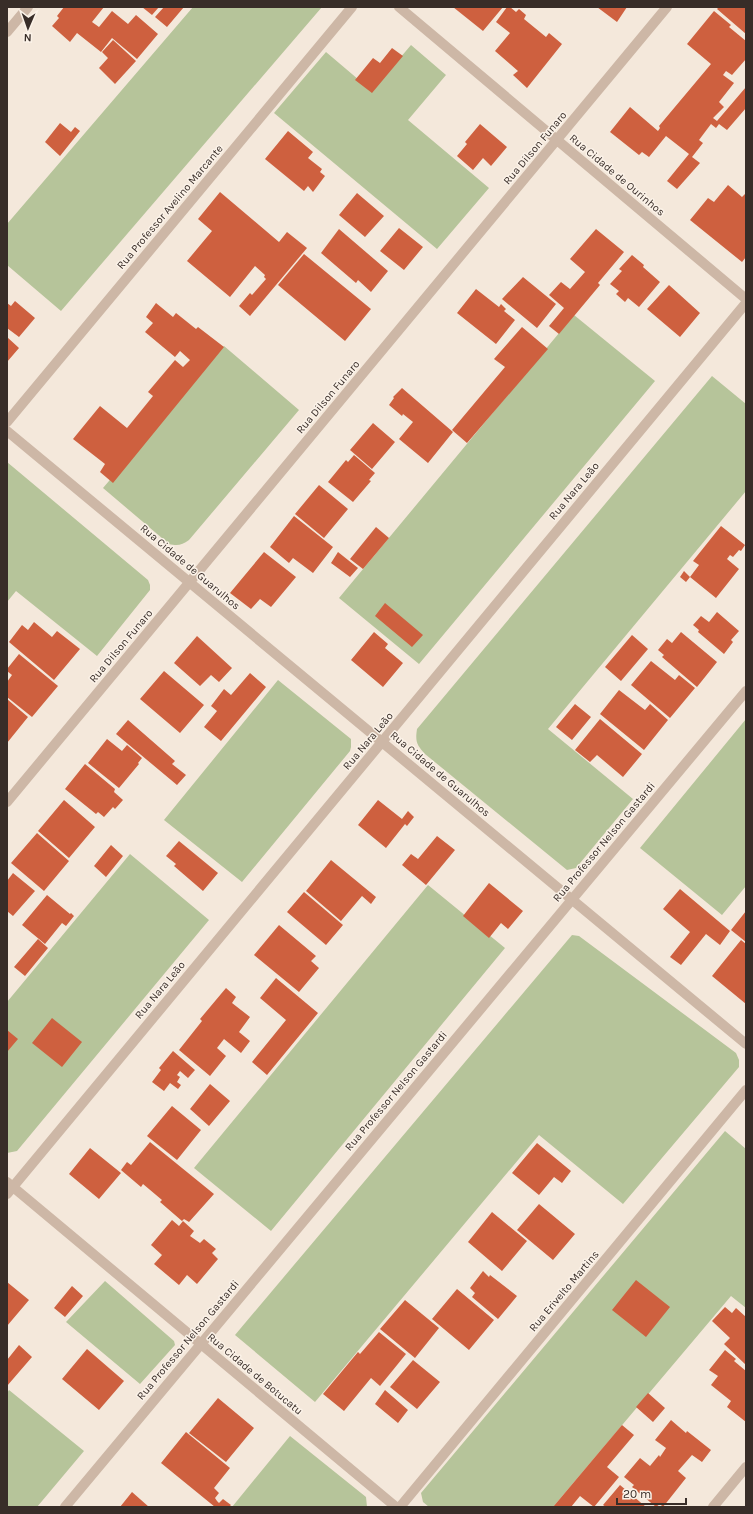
<svg xmlns="http://www.w3.org/2000/svg" width="753" height="1514" viewBox="0 0 753 1514" font-family="Karla,sans-serif">
	<rect width="100%" height="100%" fill="#f4e8db"/>
	<path fill="#b6c49a" d="M193,7H322L61,311L7,265V224Z
		M411,45L446,75L408,120L489,188L437,249L274,113L326,52L372,91Z
		M574,315L655,381L419,664L339,598Z
		M224,346L299,410L189,540C182,545 178,546 169,544L103,488Z
		M712,376L746,404V491L548,729L633,799L576,868L567,870L425,754C417,745 415,742 417,729Z
		M7,462L148,580L150,585V590L97,656L16,591L7,602Z
		M278,680L351,739V747L350,751L242,882L164,820Z
		M746,719V886L722,915L640,848Z
		M130,854L209,920L17,1151L7,1153V1002Z
		M428,885L505,948L271,1231L194,1168Z
		M572,935L579,936L736,1053L739,1060V1067L623,1204L539,1135L315,1402L235,1335Z
		M725,1131L746,1149V1308L731,1296L553,1507H429L423,1502L421,1493Z
		M105,1281L174,1341L175,1345L140,1384L66,1322Z
		M9,1390L84,1451L37,1507H7V1393Z
		M290,1436L366,1497L367,1507H232Z"/>
	<path fill="#ce603f" d="M64,7H104L92,22L99,27L112,11L128,24L136,15L158,34L137,59L112,38L101,52L77,33L70,42L52,26L59,18L57,16Z
		M142,7H159L152,15Z
		M164,7H184L167,27L155,17Z
		M453,7H503L483,31Z
		M507,7H510L516,12L519,9L526,15L524,19L546,37L549,33L562,44L527,88L513,75L518,71L495,51L510,33L496,22Z
		M597,7H627L617,22Z
		M719,7H746V34L717,9Z
		M714,11L731,25L729,27L746,41V59L732,75L726,71L723,75L734,83L719,102L724,107L713,118L717,121L746,87V108L727,130L719,124L716,128L711,124L699,140L703,143L692,157L700,163L677,189L667,181L689,154L666,136L649,157L642,152L639,155L610,132L630,107L658,131L660,128L659,126L711,64L687,44Z
		M113,40L136,61L115,84L99,68L108,58L102,52Z
		M392,48L403,56L372,93L355,80L373,58L380,63Z
		M60,123L71,132L75,127L80,131L60,156L45,142Z
		M480,124L507,147L491,166L483,158L473,170L457,156L467,144L465,142Z
		M288,131L313,152L308,158L322,169L320,172L325,176L313,192L308,186L304,191L265,159Z
		M728,185L742,197L746,193V257L742,262L690,220L708,198L714,202Z
		M220,192L279,242L287,232L307,248L250,316L239,306L250,293L252,295L266,279L264,277L265,275L255,266L230,297L187,261L212,231L198,219Z
		M357,193L384,216L365,237L339,215Z
		M399,228L423,247L404,270L380,251Z
		M339,229L388,271L371,292L358,280L356,283L321,253Z
		M596,229L624,252L598,283L600,285L559,334L549,326L564,308L549,295L561,282L570,289L585,272L570,259Z
		M304,254L371,309L345,341L278,285Z
		M632,255L644,265L643,267L660,282L639,307L628,298L625,302L616,294L619,291L610,284L622,271L619,269Z
		M523,277L556,304L537,328L502,299Z
		M669,285L700,313L680,337L647,309Z
		M476,289L499,307L501,304L506,309L504,311L515,320L496,344L457,313Z
		M15,301L35,318L19,337L7,328V303L11,306Z
		M156,303L173,317L176,313L196,329L198,327L224,347L113,483L100,472L105,464L73,439L100,406L127,428L153,396L148,392L175,360L183,367L190,360L180,351L175,357L145,332L153,323L146,317Z
		M522,327L548,349L467,443L452,430L505,367L494,359Z
		M7,337L19,348L7,362Z
		M402,388L453,432L428,463L399,439L413,422L403,414L402,416L389,405L394,398L393,397Z
		M373,423L395,442L372,469L350,450Z
		M354,455L375,473L369,480L371,481L353,502L328,482L346,460L348,462Z
		M319,485L348,509L324,538L295,514Z
		M294,516L333,547L313,573L293,558L289,563L270,547Z
		M721,526L745,545L741,551L739,550L733,557L730,555L727,559L739,569L716,598L690,577L699,565L693,561Z
		M376,527L389,538L363,569L350,559Z
		M264,552L296,577L271,607L260,599L251,609L230,593Z
		M338,552L358,568L350,577L331,563Z
		M684,571L690,577L686,582L680,577Z
		M385,603L423,635L412,647L375,616Z
		M717,612L739,631L731,640L733,642L724,654L698,632L699,630L693,625L701,616L709,622Z
		M34,622L52,637L57,631L80,649L54,680L9,642L22,625L28,630Z
		M374,632L388,644L385,648L403,663L383,687L351,660Z
		M681,632L717,662L697,687L662,657L664,655L658,650L667,639L672,643Z
		M632,635L648,649L621,681L605,667Z
		M197,636L232,668L219,682L211,675L200,686L174,663Z
		M19,654L58,686L32,717L7,697V682L12,675L7,671V669Z
		M651,661L675,680L679,675L695,688L670,718L631,685Z
		M164,671L204,705L180,733L140,699Z
		M250,673L266,687L221,741L204,727L217,711L211,706L224,689L231,695Z
		M619,690L645,710L650,704L668,720L644,750L600,714Z
		M7,699L28,717L7,743Z
		M575,704L591,717L572,740L556,727Z
		M600,719L642,754L623,777L597,755L590,762L575,750Z
		M128,720L175,761L172,764L186,775L177,785L116,734Z
		M107,739L122,751L127,745L142,758L138,763L139,764L119,788L88,763Z
		M85,764L115,789L114,792L123,800L115,809L113,807L104,817L98,812L96,814L65,789Z
		M64,800L95,827L69,858L38,831Z
		M378,800L402,819L408,811L414,817L407,826L405,824L386,848L358,825Z
		M37,833L69,861L44,891L11,863Z
		M437,836L455,850L426,885L402,865L411,854L418,859Z
		M179,841L218,873L203,891L174,866L176,864L166,856Z
		M111,845L123,856L106,877L94,866Z
		M331,860L376,897L371,904L362,896L341,921L306,891Z
		M13,873L35,891L13,916L7,911V881Z
		M489,883L523,911L508,929L501,923L489,938L463,916Z
		M680,889L730,931L720,945L706,934L681,965L670,957L690,932L663,909Z
		M304,892L343,925L326,945L287,912Z
		M47,895L70,914L71,913L74,916L66,926L62,923L45,944L22,925Z
		M746,911V942L731,930Z
		M279,925L316,956L311,961L319,968L299,992L254,955Z
		M38,939L48,948L25,976L14,967Z
		M741,940L746,944V1004L712,976Z
		M276,978L318,1013L267,1075L252,1062L286,1020L260,998Z
		M226,988L236,997L232,1003L250,1017L239,1032L250,1041L241,1053L224,1039L217,1048L226,1056L210,1076L179,1050L202,1021L200,1019Z
		M52,1018L82,1042L62,1067L32,1043Z
		M7,1030L18,1039L7,1052Z
		M173,1051L195,1070L188,1078L180,1071L177,1075L180,1077L177,1082L181,1085L178,1089L170,1083L164,1091L152,1082L161,1070L159,1068Z
		M210,1084L230,1101L209,1126L190,1109Z
		M172,1106L201,1130L177,1160L147,1136Z
		M150,1142L214,1194L189,1222L184,1219L182,1221L160,1202L162,1200L143,1184L141,1187L121,1170L127,1162L131,1165Z
		M537,1143L571,1171L562,1183L554,1177L539,1195L512,1173Z
		M90,1148L121,1173L99,1199L69,1174Z
		M539,1204L575,1234L553,1260L517,1230Z
		M492,1212L527,1241L502,1271L468,1242Z
		M172,1220L179,1226L183,1221L194,1231L190,1236L200,1243L204,1239L216,1249L212,1253L218,1259L197,1284L187,1275L179,1285L154,1264L162,1255L151,1245Z
		M483,1271L489,1277L490,1275L517,1296L498,1319L472,1297L475,1293L470,1288Z
		M636,1280L670,1307L646,1337L612,1310Z
		M7,1282L29,1300L7,1326Z
		M72,1286L83,1296L65,1317L54,1308Z
		M457,1289L494,1320L469,1350L432,1319Z
		M405,1300L439,1328L415,1358L380,1329Z
		M725,1307L732,1313L736,1308L746,1317V1365L724,1344L730,1338L712,1321Z
		M379,1332L406,1354L380,1386L371,1378L344,1411L323,1394L358,1352L360,1354Z
		M19,1345L32,1357L7,1386V1360Z
		M87,1349L124,1381L99,1410L62,1379Z
		M725,1350L736,1359L734,1361L746,1371V1422L727,1407L731,1401L711,1385L718,1376L709,1370Z
		M413,1360L440,1382L417,1409L390,1387Z
		M385,1390L408,1410L398,1423L375,1404Z
		M648,1393L665,1408L653,1422L636,1407Z
		M218,1398L254,1428L226,1462L189,1433Z
		M671,1420L686,1433L687,1431L711,1450L702,1462L692,1455L678,1471L686,1478L663,1507L660,1504L656,1507L632,1487L634,1485L624,1477L640,1458L650,1466L659,1455L660,1457L666,1448L655,1440Z
		M622,1425L634,1435L607,1467L619,1477L594,1507L580,1496L571,1507H553Z
		M186,1432L230,1468L214,1488L219,1493L215,1498L217,1501L219,1503L223,1499L231,1505L229,1507H215L161,1463Z
		M620,1485L646,1507H606L603,1505Z
		M132,1492L149,1507H120Z"/>
	<g fill="none" stroke-linecap="round" stroke-linejoin="round">
		<path stroke="#cdb7a6" stroke-width="10" d="M399,7L746,299
			M7,32L28,7
			M7,422L352,7
			M7,431L746,1044
			M7,802L667,7
			M7,1182L396,1507
			M7,1194L746,303
			M65,1507L746,691
			M400,1507L746,1090
			M713,1507L746,1467"/>
	</g>
	<g text-anchor="middle" dominant-baseline="central" stroke-width="3" stroke-linejoin="round" paint-order="stroke">
		<g font-size="11" fill="#382d28" stroke="#fbf2e8">
			<text transform="translate(535 148) rotate(-50)">Rua Dilson Funaro</text>
			<text transform="translate(617 175) rotate(40)">Rua Cidade de Ourinhos</text>
			<text transform="translate(170 207) rotate(-50)">Rua Professor Avelino Marcante</text>
			<text transform="translate(328 397) rotate(-50)">Rua Dilson Funaro</text>
			<text transform="translate(574 491) rotate(-50)">Rua Nara Leão</text>
			<text transform="translate(190 567) rotate(40)">Rua Cidade de Guarulhos</text>
			<text transform="translate(121 646) rotate(-50)">Rua Dilson Funaro</text>
			<text transform="translate(368 741) rotate(-50)">Rua Nara Leão</text>
			<text transform="translate(440 774) rotate(40)">Rua Cidade de Guarulhos</text>
			<text transform="translate(604 842) rotate(-50)">Rua Professor Nelson Gastardi</text>
			<text transform="translate(160 990) rotate(-50)">Rua Nara Leão</text>
			<text transform="translate(396 1091) rotate(-50)">Rua Professor Nelson Gastardi</text>
			<text transform="translate(564 1291) rotate(-50)">Rua Erivelto Martins</text>
			<text transform="translate(188 1340) rotate(-50)">Rua Professor Nelson Gastardi</text>
			<text transform="translate(255 1374) rotate(40)">Rua Cidade de Botucatu</text>
		</g>
	</g>
	<rect width="753" height="1514" fill="none" stroke="#382d28" stroke-width="16"/>
	<g transform="translate(28 28) rotate(182)" stroke="#fbf2e8" stroke-width="3" paint-order="stroke">
	<path d="M0-3L7 15L0 10L-7 15Z" fill="#382d28"/>
	<text y="-6" font-size="11" font-weight="bold" text-anchor="middle" fill="#382d28">N</text>
	</g>
	<path d="M617 1498v6h69v-6" fill="none" stroke="#382d28" stroke-width="2"/>
	<text x="623" y="1498" font-size="12" fill="#382d28" stroke="#fbf2e8" stroke-width="3" paint-order="stroke">20 m</text>
</svg>
